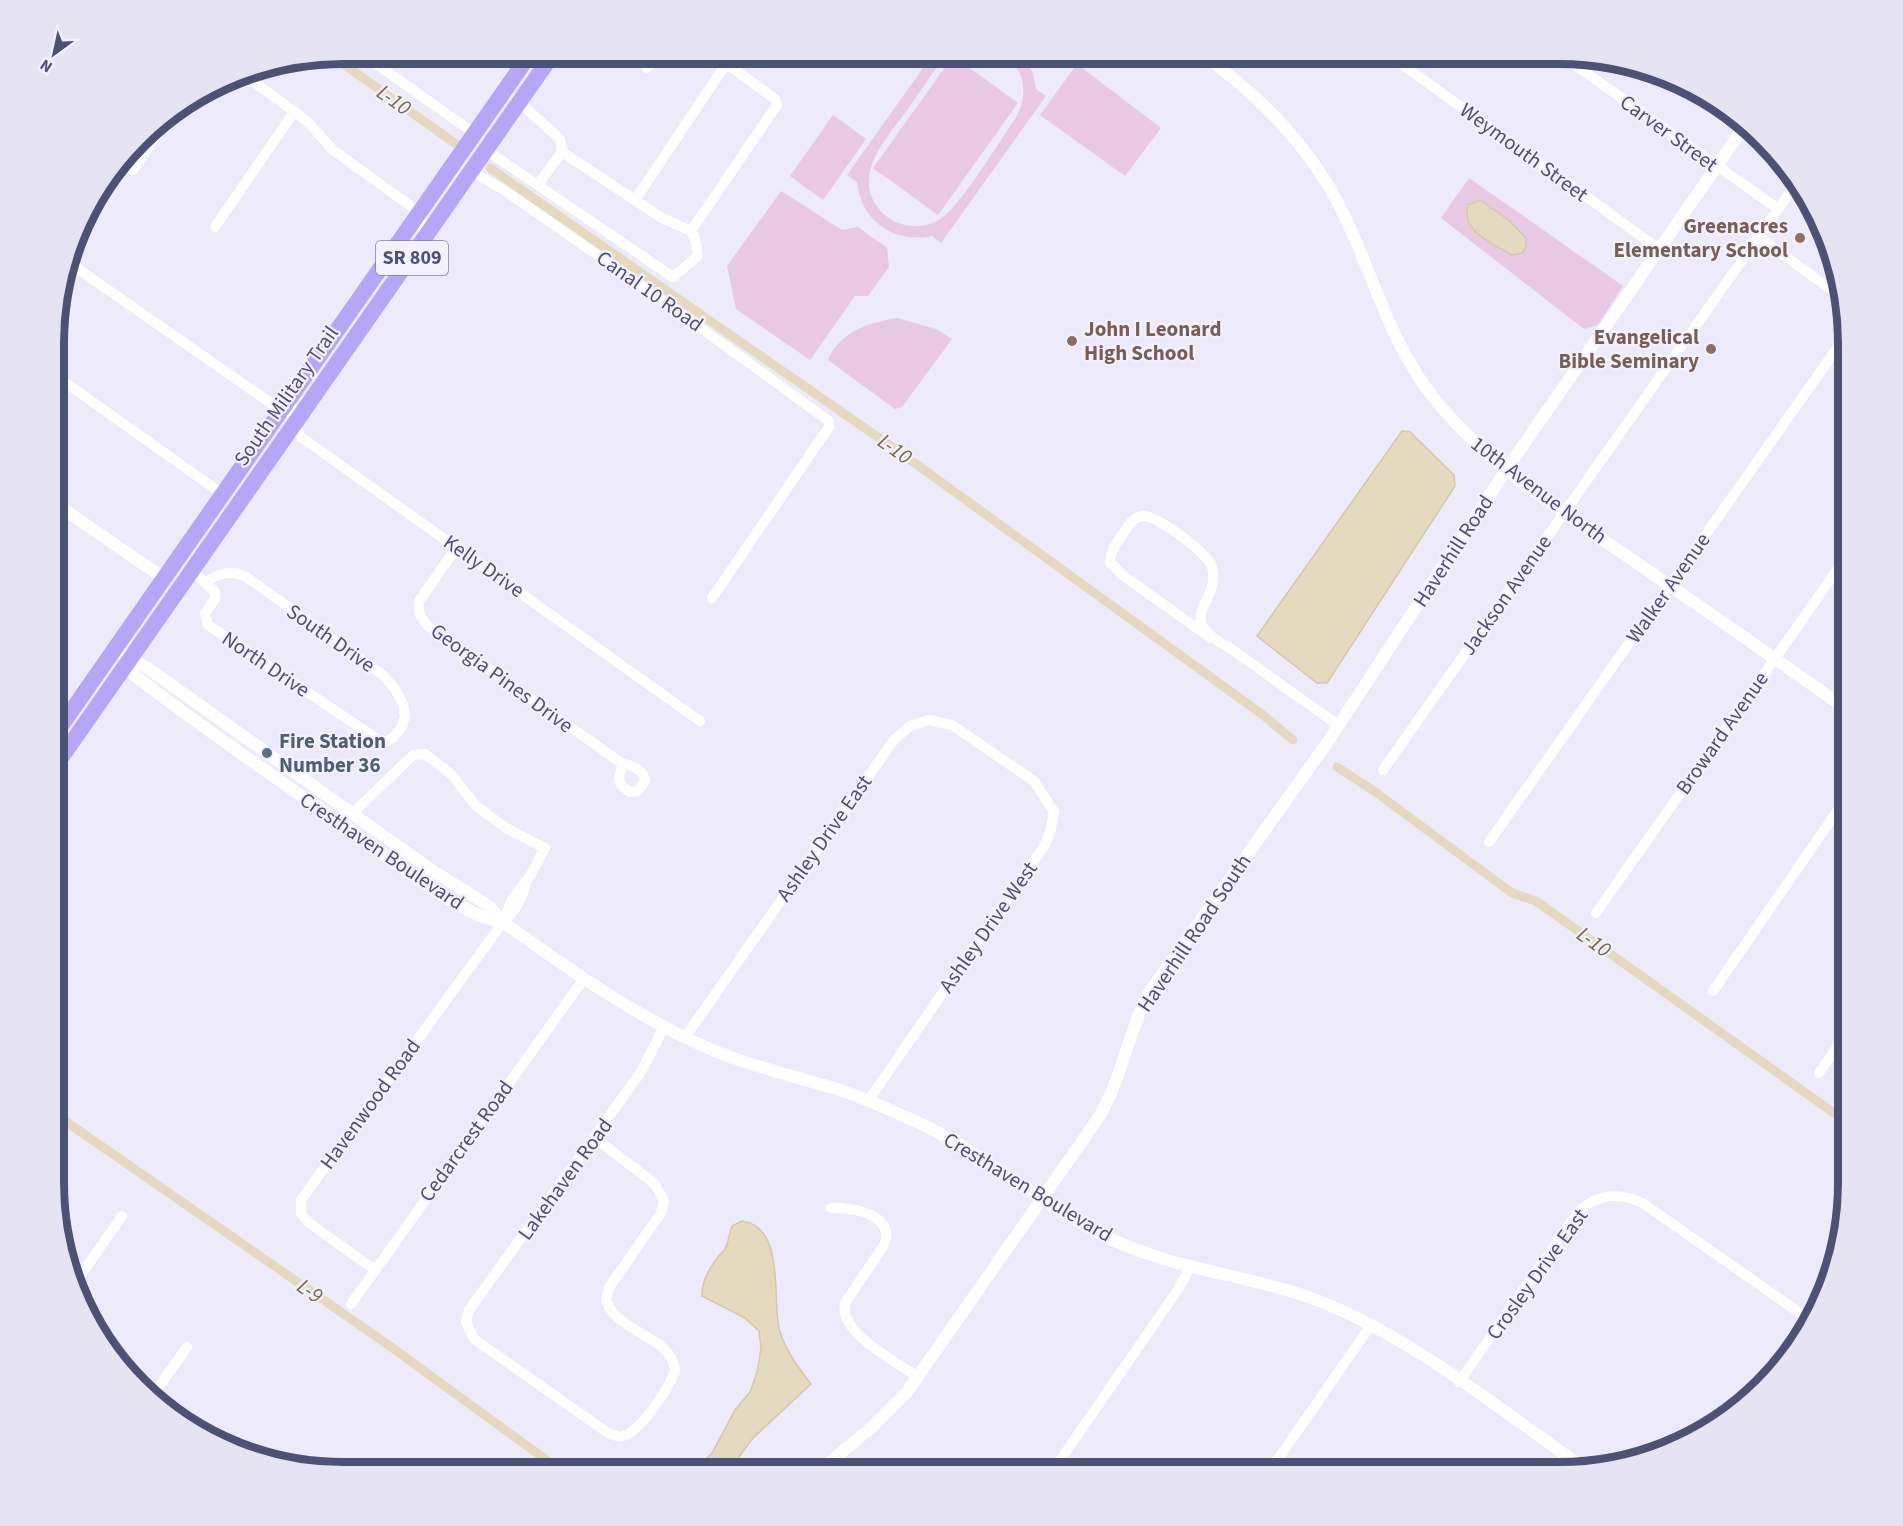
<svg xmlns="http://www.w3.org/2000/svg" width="1903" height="1526" viewBox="0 0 1903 1526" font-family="'Source Sans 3',sans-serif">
	<rect width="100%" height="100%" fill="#edeafc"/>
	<path fill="#e9c9e4" d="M933,54H950C933,69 921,91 908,109C890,135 856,167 874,202C879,211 888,219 898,223C912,228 929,227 942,218C962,203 999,142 1015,119C1029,96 1025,71 1005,54H1022L1033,73L1036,89L1046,96L941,243L932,236C894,244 861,221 857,182L847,175Z
		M953,56L1018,103L938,215L873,168Z
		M1077,64L1161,128L1125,176L1040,115Z
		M833,115L866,139L823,200L790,176Z
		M1469,178L1623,286L1598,325L1584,329L1441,218Z
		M781,191L842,230L858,227L887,248L889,267L868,296H855L810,360L736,309L727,266Z
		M897,318L936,329L952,339L902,407L895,409L828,360C840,331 869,323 897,318Z"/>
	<path fill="#e5dabf" stroke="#d6c9a6" stroke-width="1.5" d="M1480,200L1510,221L1526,238V247L1522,253L1512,255C1492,243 1460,231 1468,205Z
		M1402,431L1410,432L1454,475L1455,486L1327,683H1317L1257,636Z
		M742,1221C787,1227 771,1303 780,1332C787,1353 798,1367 811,1384L753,1438L728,1472H694L712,1453L735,1410L750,1392L757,1373L761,1348L759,1331L745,1318L702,1296C701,1279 714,1261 725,1249C728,1245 729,1233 732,1226Z"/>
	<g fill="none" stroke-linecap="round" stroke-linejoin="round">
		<path stroke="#e5dabf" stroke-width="9" d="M332,56L456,144
			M490,168L905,456L1263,715L1293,740
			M1337,767L1374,791L1512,893L1536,901L1848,1123
			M55,1114L387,1344L563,1472"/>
		<path stroke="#fff" stroke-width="10" d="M362,54L474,133
			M1389,55L1659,249
			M1561,55L1778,209
			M647,68L657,54
			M243,74L307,121L333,150L419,212L424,228L423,239
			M519,102L560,139L562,152
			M486,150L673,277L698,256L695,238L691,231L777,105L775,99L713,54
			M562,152L662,218L691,231
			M133,170L171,115
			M471,171L504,190L662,300L829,421V427L712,598
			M541,186V180L562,152
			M635,200L726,64
			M215,227L294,112
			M1759,237L1837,294
			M71,264L282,411
			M56,376L221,493
			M291,397L290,413L301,437L700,721
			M457,547L419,601C417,613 421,618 428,626L623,764C634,766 643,769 645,781L638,791L630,792L621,785L619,777L623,764
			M191,570L215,592V598L205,614L208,625L383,743L393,738L401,728L405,717L403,704L395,689L383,675L245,576C230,570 219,573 206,582
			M1211,638L1122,575L1110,562C1110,550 1119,540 1126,529C1130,523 1135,516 1143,516C1158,516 1208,553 1212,567C1222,603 1170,617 1230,648L1338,725
			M1383,770L1795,185
			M353,813L413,755L425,754L451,774L476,806L506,828L545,848L530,876L512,899L504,919
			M1489,842L1847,334
			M1596,913L1849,553
			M1713,991L1849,794
			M685,1037L894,740L910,726L929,720L952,725L1034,781L1054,812L1050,833L1043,848L868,1101
			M1819,1073L1848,1031
			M595,1138L655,1184L664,1201L661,1213L610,1286L606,1299C614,1333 673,1335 675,1371C668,1389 640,1434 620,1437L608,1433L474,1339L466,1322L469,1310L641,1072L664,1027
			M831,1208C852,1207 897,1215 884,1245L845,1303C838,1333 897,1362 918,1377
			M375,1270L309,1223L301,1213V1200L503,922C515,910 523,900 526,882
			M76,1282L122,1216
			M351,1304L583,980
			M1459,1382L1577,1213C1597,1193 1621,1192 1644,1204L1810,1320
			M151,1398L187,1347
			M1052,1472L1177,1291L1190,1268
			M1269,1472L1371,1325"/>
		<path stroke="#fff" stroke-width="12" d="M1202,54C1257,94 1306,142 1338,203C1372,268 1387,340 1434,398C1487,465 1562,511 1631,559C1704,609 1777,660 1849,711
			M56,504L162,577
			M113,649L149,669L430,869L489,906L503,922C571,971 639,1019 717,1052C755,1067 795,1077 834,1088C860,1096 884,1107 908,1118C982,1150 1041,1206 1113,1240C1179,1271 1251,1275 1319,1301C1409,1336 1503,1411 1582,1467
			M129,659L134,675C206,731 281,781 356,834C391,859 461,917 503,922
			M818,1472L872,1427L907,1392L1099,1117C1122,1078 1128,1034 1148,994L1327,743L1506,470L1746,124"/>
		<path stroke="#b6a7f6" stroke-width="16" d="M56,733L530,54
			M56,765L553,54"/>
	</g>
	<g fill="#8d6e63" stroke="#f3f1fe" stroke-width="2">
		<circle cx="1800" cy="238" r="6"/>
		<circle cx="1072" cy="341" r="6"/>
		<circle cx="1711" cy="349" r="6"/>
	</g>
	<circle fill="#5c6f8a" stroke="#f3f1fe" stroke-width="2" cx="267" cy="753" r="6"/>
	<g text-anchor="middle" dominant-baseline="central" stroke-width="4.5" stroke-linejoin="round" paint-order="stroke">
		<rect fill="#f3f1fe" stroke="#80819f" stroke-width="1.5" x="376" y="241" width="72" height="34" rx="4.5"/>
		<g font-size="20" font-weight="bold" fill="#4e5176">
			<text x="412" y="258">SR 809</text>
		</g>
		<g font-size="21" fill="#4e5176" stroke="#f3f1fe">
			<text transform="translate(1669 133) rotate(36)">Carver Street</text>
			<text transform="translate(1524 152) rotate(36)">Weymouth Street</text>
			<text transform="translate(650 291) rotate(35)">Canal 10 Road</text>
			<text transform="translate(286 396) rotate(-55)">South Military Trail</text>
			<text transform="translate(1539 490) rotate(37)">10th Avenue North</text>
			<text transform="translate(1453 551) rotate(-57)">Haverhill Road</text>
			<text transform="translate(484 566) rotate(35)">Kelly Drive</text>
			<text transform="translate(1668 588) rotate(-55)">Walker Avenue</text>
			<text transform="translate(1506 595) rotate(-55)">Jackson Avenue</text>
			<text transform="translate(331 638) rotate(35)">South Drive</text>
			<text transform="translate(266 664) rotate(34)">North Drive</text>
			<text transform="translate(502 678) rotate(36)">Georgia Pines Drive</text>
			<text transform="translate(1722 733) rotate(-55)">Broward Avenue</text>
			<text transform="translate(824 838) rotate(-55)">Ashley Drive East</text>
			<text transform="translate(382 851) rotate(34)">Cresthaven Boulevard</text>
			<text transform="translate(988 927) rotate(-55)">Ashley Drive West</text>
			<text transform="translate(1194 933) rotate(-56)">Haverhill Road South</text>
			<text transform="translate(370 1104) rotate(-54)">Havenwood Road</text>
			<text transform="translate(466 1141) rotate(-54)">Cedarcrest Road</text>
			<text transform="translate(565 1179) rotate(-54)">Lakehaven Road</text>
			<text transform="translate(1028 1187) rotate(31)">Cresthaven Boulevard</text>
			<text transform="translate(1537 1274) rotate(-54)">Crosley Drive East</text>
		</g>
		<g font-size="21" font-weight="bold" fill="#785e54" stroke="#f3f1fe" text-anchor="end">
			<text x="1788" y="226">Greenacres<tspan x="1788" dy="24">Elementary School</tspan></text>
			<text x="1084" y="329" text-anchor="start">John I Leonard<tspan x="1084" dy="24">High School</tspan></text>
			<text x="1699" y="337">Evangelical<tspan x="1699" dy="24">Bible Seminary</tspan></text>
		</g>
		<g font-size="21" font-weight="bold" fill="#4e5e75" stroke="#f3f1fe" text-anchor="start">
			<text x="279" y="741">Fire Station<tspan x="279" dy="24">Number 36</tspan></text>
		</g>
		<g font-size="22" font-style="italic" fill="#7a6b42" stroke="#f3f1fe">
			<text transform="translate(394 100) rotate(35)">L-10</text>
			<text transform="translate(895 449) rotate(35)">L-10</text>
			<text transform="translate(1594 942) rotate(35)">L-10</text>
			<text transform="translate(310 1291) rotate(35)">L-9</text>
		</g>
	</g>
	<path d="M0 0H1903V1526H0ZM343 64H1559A279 279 0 0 1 1838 343V1183A279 279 0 0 1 1559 1462H343A279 279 0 0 1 64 1183V343A279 279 0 0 1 343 64Z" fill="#e6e4f3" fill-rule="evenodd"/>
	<path fill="none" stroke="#4e5176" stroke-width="8" d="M343 64H1559A279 279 0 0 1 1838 343V1183A279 279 0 0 1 1559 1462H343A279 279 0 0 1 64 1183V343A279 279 0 0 1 343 64Z"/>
	<g transform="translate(54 54) rotate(213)" stroke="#f3f1fe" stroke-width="4.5" paint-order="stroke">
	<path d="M0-4.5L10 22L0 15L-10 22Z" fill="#4e5176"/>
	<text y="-9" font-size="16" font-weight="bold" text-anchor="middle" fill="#4e5176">N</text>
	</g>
</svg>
